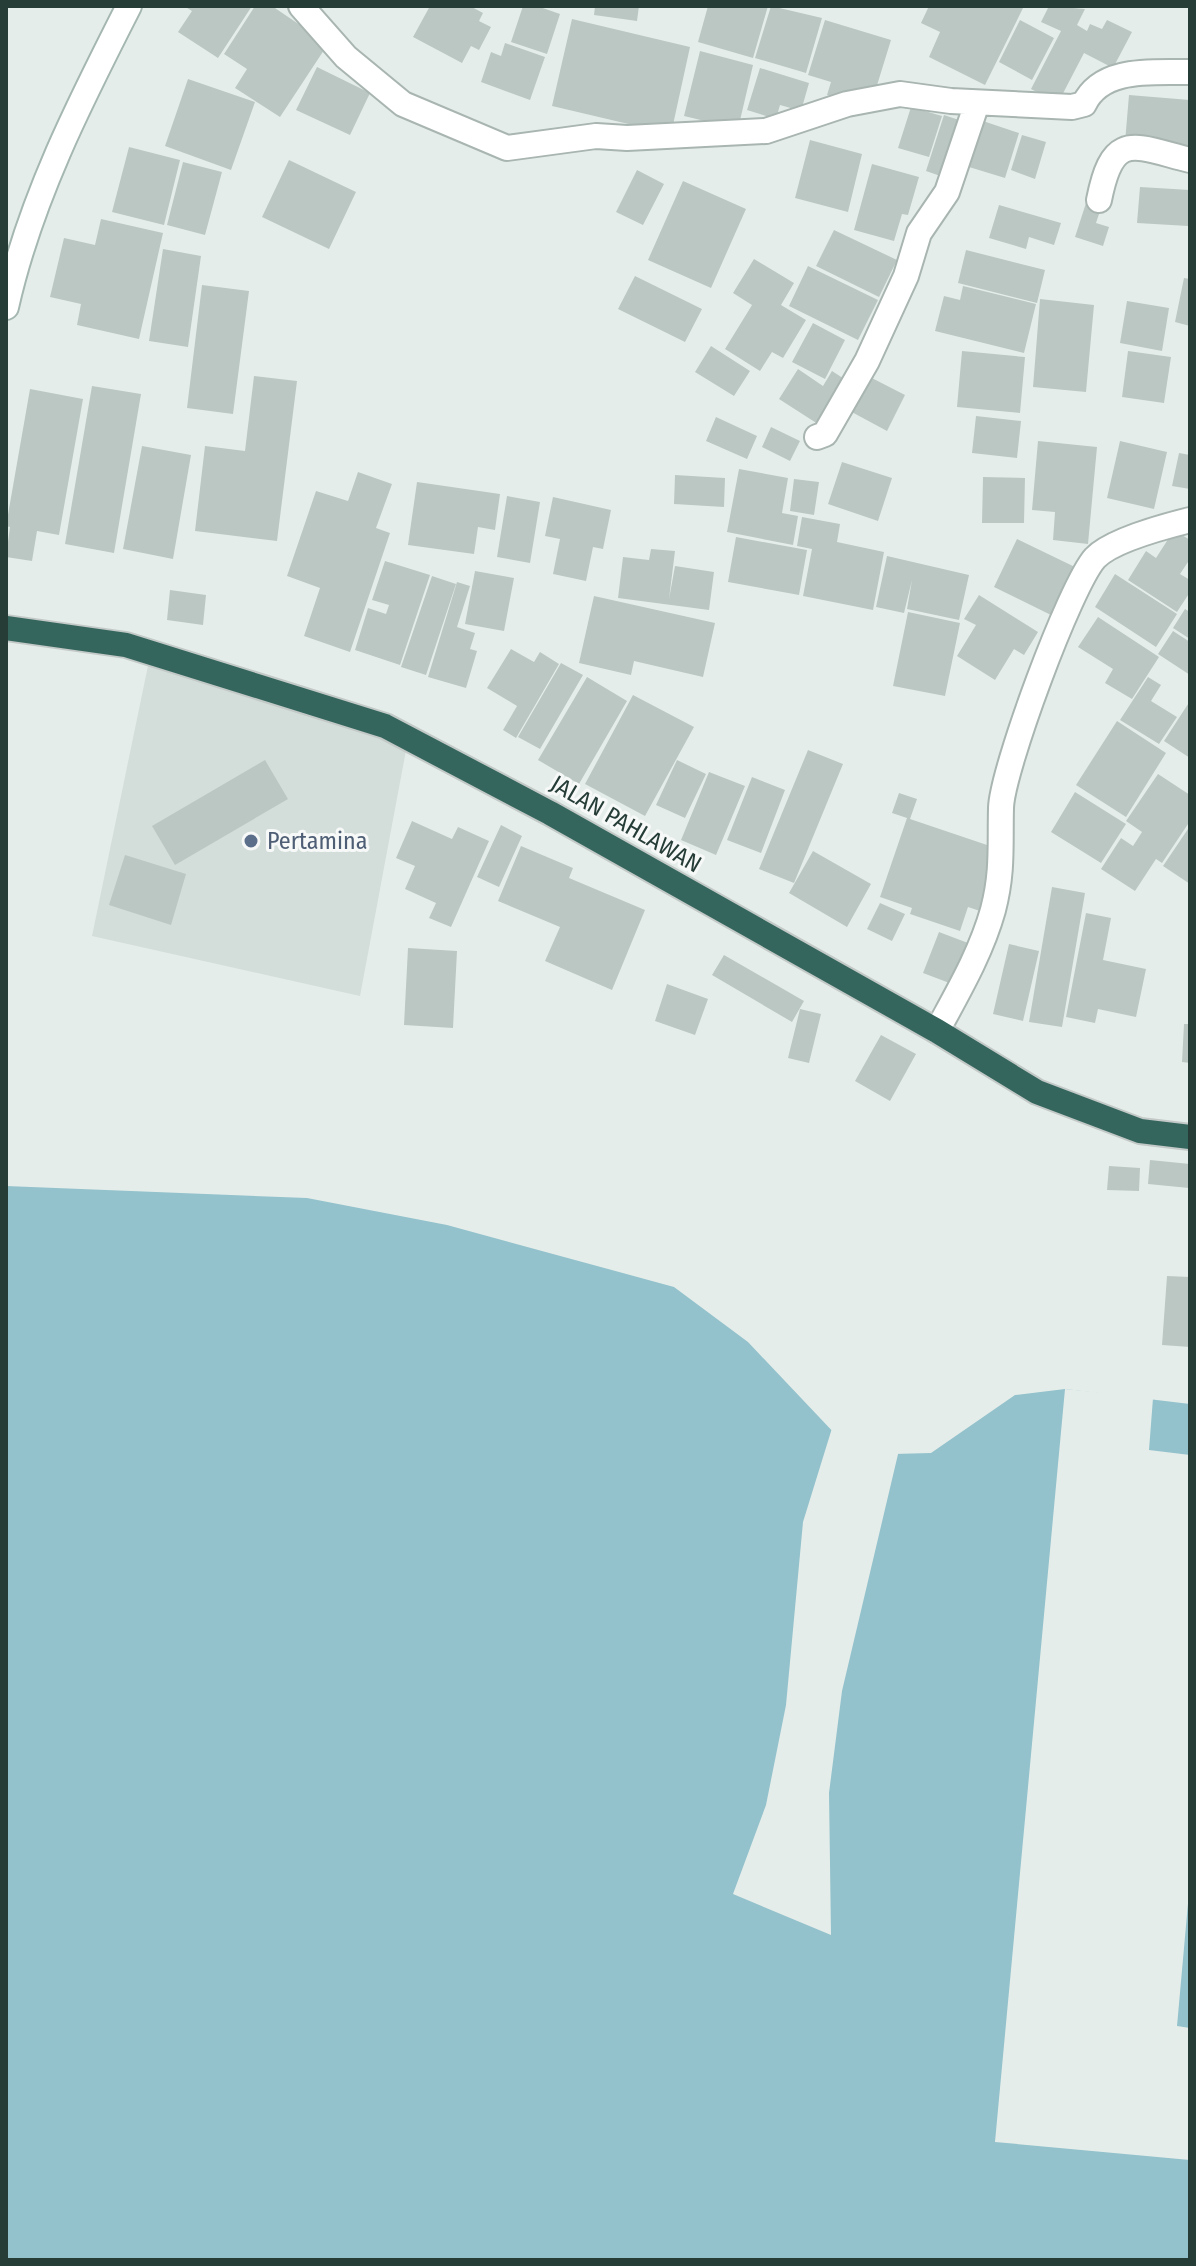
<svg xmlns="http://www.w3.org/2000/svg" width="1196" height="2266" viewBox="0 0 1196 2266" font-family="'Fira Sans Condensed',sans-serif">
	<rect width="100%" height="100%" fill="#e5edea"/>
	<path fill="#d3ddd9" d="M149,661L407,745L360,996L92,936Z"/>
	<path fill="#93c2cc" d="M6,1186L307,1198L447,1225L674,1287L748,1342L855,1455L931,1453L1015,1395L1065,1389L1190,1404V2260H6Z"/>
	<path fill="#e5edea" d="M1065,1389L1153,1398L1149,1450L1190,1455V1881L1177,2026L1190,2028V2160L995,2142Z
		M833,1425L856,1451L899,1450L842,1691L829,1793L831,1935L733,1894L766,1805L786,1705L803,1522Z"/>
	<path fill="#bbc7c3" d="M184,6H252L218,58L178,32L192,11Z
		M255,6H272L328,44L280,117L235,88L247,69L224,54Z
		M430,6H470L483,13L479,21L491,27L479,50L471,46L462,63L413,37Z
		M523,6H537L560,14L547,54L511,42Z
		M595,6H639L637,21L594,15Z
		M708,6H768L753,58L698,42Z
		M771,6L822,18L806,73L755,58Z
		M929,6H1024L985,85L929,57L940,32L921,23Z
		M1049,6L1085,9L1077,25L1087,31L1090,24L1102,29L1107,20L1132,32L1113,68L1084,53L1058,103L1031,89L1061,31L1041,22Z
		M572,19L690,47L671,134L552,106Z
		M825,20L891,40L874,95L854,89L850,102L827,95L831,82L808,75Z
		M1020,20L1054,38L1032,80L999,62Z
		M505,43L545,57L530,100L481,82L491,52L501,56Z
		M700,51L753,65L738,129L684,116Z
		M317,67L370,93L350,135L296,110Z
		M760,68L809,83L801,111L780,105L776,119L747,110Z
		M188,79L255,102L231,170L165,146Z
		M1129,95L1190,100V147L1125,142Z
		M911,107L942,116L929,157L898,148Z
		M944,115L965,122L946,178L926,171Z
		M983,121L1019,133L1005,178L969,167Z
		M1022,135L1046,142L1035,179L1011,170Z
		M810,140L862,154L848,212L795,198Z
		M129,147L180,160L164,225L112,212Z
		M289,160L356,192L329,249L262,217Z
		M183,162L222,172L205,235L167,225Z
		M872,164L919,177L908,215L902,214L894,241L854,230Z
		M637,170L664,184L643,225L616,212Z
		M683,181L746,209L711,288L648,260Z
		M1140,187L1190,190L1188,226L1137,223Z
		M1086,203L1101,208L1096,223L1109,227L1103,246L1075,237Z
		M999,205L1061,223L1054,245L1029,237L1026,249L989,238Z
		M101,219L163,233L139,339L77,325L81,304L50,297L64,238L95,245Z
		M834,230L897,260L879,297L816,266Z
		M163,249L201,256L188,347L149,341Z
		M966,250L1045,270L1037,303L958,283Z
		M754,259L794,283L781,305L806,320L783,358L772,352L760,371L725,349L752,305L733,293Z
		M808,266L878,300L858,340L789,306Z
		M635,276L702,309L685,342L618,309Z
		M1184,278L1190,279V326L1175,322Z
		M202,285L249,291L233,414L187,408Z
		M963,286L1036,304L1024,353L935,331L944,296L960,300Z
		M1040,299L1094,305L1086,392L1033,387Z
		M1127,301L1169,308L1162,351L1120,343Z
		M813,323L845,340L825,379L792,362Z
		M711,346L750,371L734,396L695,372Z
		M962,351L1025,357L1020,413L957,407Z
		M1128,351L1171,357L1164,403L1122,397Z
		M798,369L823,386L832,371L849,382L821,426L779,399Z
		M866,375L905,395L887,431L848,410Z
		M254,376L297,381L277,541L195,531L205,446L245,451Z
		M92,386L141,394L114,553L65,544Z
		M30,389L83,399L59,535L37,531L32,561L6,557L10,527L6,526Z
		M976,416L1021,421L1017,458L972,453Z
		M716,417L757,436L747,459L706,441Z
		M771,427L800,441L790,461L762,447Z
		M1038,441L1097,447L1088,544L1053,540L1055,512L1032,510Z
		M1120,441L1167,452L1154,509L1107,498Z
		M142,446L191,455L173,559L123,549Z
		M1179,453L1190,455V489L1172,486Z
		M842,462L892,478L878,521L828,504Z
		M739,469L788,478L782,513L798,516L793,545L727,532Z
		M358,472L392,484L376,528L390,533L350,652L304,636L320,588L287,576L316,491L348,501Z
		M675,475L725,478L724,507L674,504Z
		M983,477L1025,478L1024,523H982Z
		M794,479L819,482L814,515L790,511Z
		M417,482L500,494L495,530L478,527L474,554L408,545Z
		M507,496L540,502L530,563L497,557Z
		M553,497L611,510L603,549L593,547L586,581L553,574L560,539L545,536Z
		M802,517L840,524L837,542L884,552L873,610L803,596L812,549L797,546Z
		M1174,530L1190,540V559L1180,574L1190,580V592L1177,612L1128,580L1146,551L1156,558Z
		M736,537L807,550L799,595L728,582Z
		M1017,539L1077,568L1053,616L994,587Z
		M651,549L675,551L669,599L675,566L714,572L709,610L618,598L623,557L649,560Z
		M887,556L969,575L959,620L907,609L912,580L904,613L876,607Z
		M385,561L430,575L400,665L355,650L368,608L386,614L389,605L372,600Z
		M475,571L514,578L504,631L465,624Z
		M1115,574L1177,614L1156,647L1095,607Z
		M432,576L456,584L426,675L401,667Z
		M457,582L470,586L457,627L475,633L470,649L477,651L466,688L428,677Z
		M170,590L206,595L203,625L167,620Z
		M979,595L1038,632L1024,655L1014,649L995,680L957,656L976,625L964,619Z
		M594,596L715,623L703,677L634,661L631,675L579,663Z
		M1185,609L1190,612V639L1173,628Z
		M908,612L960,623L945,696L893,686Z
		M1098,617L1159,657L1132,699L1105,683L1113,669L1078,647Z
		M1173,631L1190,642V675L1158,654Z
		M511,649L534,662L540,652L559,664L516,738L503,730L517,706L487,688Z
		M561,663L583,675L540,749L518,737Z
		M587,677L627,701L579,784L538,760Z
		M1148,677L1161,685L1151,701L1177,717L1159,744L1120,720Z
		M633,695L694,727L645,816L585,784Z
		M1190,701V758L1164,741Z
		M1117,721L1166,753L1126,817L1076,785Z
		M808,750L843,764L794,883L759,869Z
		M265,760L288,799L175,865L152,826Z
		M677,760L706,774L685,818L656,805Z
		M709,772L745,786L716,855L681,840Z
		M1158,774L1190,795V821L1162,863L1156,859L1135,891L1101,869L1121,838L1133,846L1142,832L1126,821Z
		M752,777L785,790L761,853L727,840Z
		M1075,792L1126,824L1101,863L1051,832Z
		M899,793L917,799L910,819L990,846L987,857L1000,862L983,912L968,907L960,931L910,914L912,908L880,897L907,818L892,813Z
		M412,821L452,839L458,827L489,841L451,927L429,918L436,903L405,889L415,866L396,858Z
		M501,825L522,836L499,887L477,877Z
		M1190,826V884L1163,866Z
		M521,846L573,868L569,878L645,910L612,990L545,961L560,927L498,901Z
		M813,851L871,884L847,927L789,893Z
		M125,855L186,874L171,925L109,905Z
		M1052,887L1085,893L1062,1027L1029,1022Z
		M880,903L905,914L892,941L867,929Z
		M1086,913L1111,918L1103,960L1146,969L1136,1017L1098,1009L1095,1023L1066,1017Z
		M939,932L968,943L952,984L923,973Z
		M1009,944L1039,951L1023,1021L993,1014Z
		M408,948L457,951L453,1028L404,1025Z
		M724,955L804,1001L792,1022L712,975Z
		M667,984L708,999L695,1035L655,1021Z
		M800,1009L821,1014L809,1063L788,1058Z
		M1184,1024H1190V1063L1182,1062Z
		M881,1035L916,1054L890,1101L855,1081Z
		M1150,1160L1190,1164L1189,1188L1148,1184Z
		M1109,1166L1140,1168L1139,1191L1107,1190Z
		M1167,1276L1190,1277V1347L1162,1345Z"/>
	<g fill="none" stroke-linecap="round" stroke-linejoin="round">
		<g stroke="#a8b5b1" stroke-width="28">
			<path id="street" d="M301,6L346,57L403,104L507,148L596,136L627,138L766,131L847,104L900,94L951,101L1072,107L1084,104C1102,66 1154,73 1190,72
				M1099,200C1113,130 1133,146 1190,160
				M817,437L825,434L867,361L906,276L919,233L947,192L977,103
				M937,1031C958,992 981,953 993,910C1003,872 1000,845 1001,808C1002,770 1070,586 1095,558C1112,540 1166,526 1190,520"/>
		</g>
		<g stroke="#a5b7b1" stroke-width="28">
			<path id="secondary" d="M6,307C30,200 80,102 129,6"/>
		</g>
		<g stroke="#c2c9c7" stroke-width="28">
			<path id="highway" d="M6,628L126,645L385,726L550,813L937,1031L1037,1092L1140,1131L1190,1137"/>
		</g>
		<use href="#street" stroke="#fff" stroke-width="24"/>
		<use href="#secondary" stroke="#fff" stroke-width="24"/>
		<use href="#highway" stroke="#35665d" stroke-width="24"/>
	</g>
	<circle fill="#5c6f8a" stroke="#f6f9f8" stroke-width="3" cx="251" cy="841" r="8"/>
	<g text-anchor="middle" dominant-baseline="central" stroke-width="6" stroke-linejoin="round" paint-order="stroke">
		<g font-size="24" fill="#263d37" stroke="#f6f9f8">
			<text transform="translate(626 824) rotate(30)">JALAN PAHLAWAN</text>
		</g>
		<g font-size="24" fill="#4e5e75" stroke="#f6f9f8" text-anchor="start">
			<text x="267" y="841">Pertamina</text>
		</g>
	</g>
	<rect width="1196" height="2266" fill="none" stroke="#263d37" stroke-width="16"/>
</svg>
